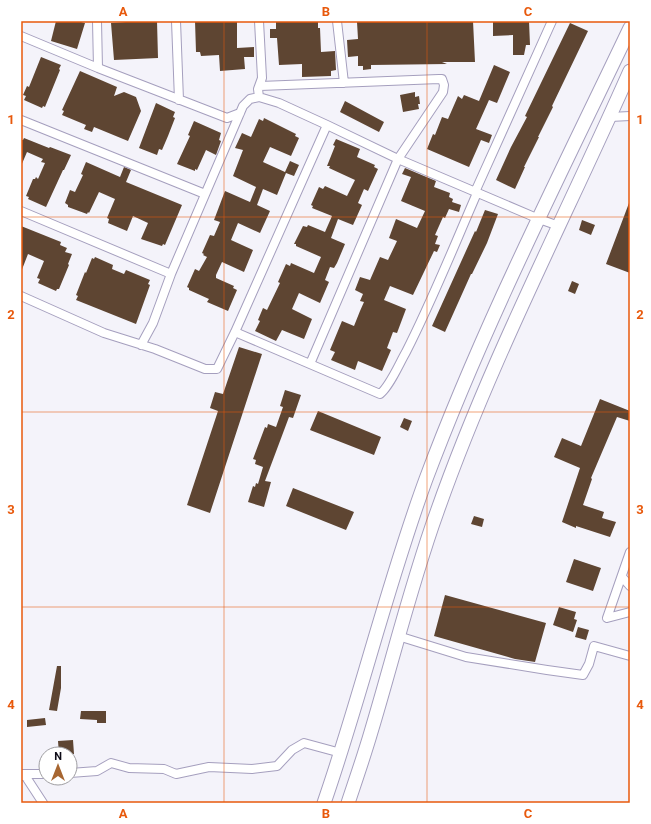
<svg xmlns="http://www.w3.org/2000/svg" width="651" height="824" viewBox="0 0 651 824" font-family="Roboto,sans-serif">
	<rect width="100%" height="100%" fill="#f4f3fa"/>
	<path fill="#5e4532" d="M56,21H77L85,23L77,49L51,41Z
		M141,21H157L158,58L114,60L111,23Z
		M195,21H237V48L254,47V57H244L245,69L220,71L219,55L201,56L200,52H196Z
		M276,21H318V28H320L321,52L335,51L336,70L331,71V76L302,77V64L279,65L277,38H270V29H276Z
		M395,21H435V22L473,21L475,62H442L447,64L371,65V69L363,70V66H358V56L348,57L347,40L358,39L357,22Z
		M493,21H529L530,45H526L524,55H513V35L493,36Z
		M570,23L588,31L552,106L553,107L538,137H539L524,167H525L515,189L496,180L511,147L527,117L525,116Z
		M41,57L61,65L59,69L60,70L45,107L43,106L42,108L24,100L26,96L23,95L27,86L29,87Z
		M494,65L510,72L497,103L489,100L476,129L492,135L489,143L481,140L469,167L427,149L433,134L435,135L442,117L448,119L458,96L462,99L464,95L479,101Z
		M80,71L117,87L114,96L124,92L136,97L141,111L128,141L94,127L92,132L84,129L86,125L62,115L64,111L62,110Z
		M415,92V97L419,96L420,104H418L419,109L403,112L400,95Z
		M345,101L384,122L379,132L340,112Z
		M156,103L175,112L173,117L175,118L168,136L162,150L159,149L157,155L139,148Z
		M264,118L296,134L295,136L299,138L291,156L270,147L263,162L285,172L290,161L299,165L294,176L286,173L277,195L263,189L257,205L270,211L260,233L238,223L231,240L253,250L244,272L222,262L216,275V278L234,286L233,288L237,290L228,311L207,302L209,299L189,290V288L187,287L195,269L199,271L207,257L203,255L204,254L202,253L210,235L214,236L220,222L214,220L225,191L250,202L256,187L233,176L243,150L235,148L242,133L251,137L259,119L263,121Z
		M194,121L221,133L219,140L221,141L216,155L206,150L197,170L195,169V171L177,164L190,136L188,135Z
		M24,138L49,148L50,147L71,155L64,170H63L46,207L28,199L29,197L26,196L33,179H35L36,177L38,179L45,163L41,162L43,159L27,152L21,166V140H23Z
		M336,139L360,149L357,157L375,165L374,167L378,169L368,191L364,189L358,203L362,205L353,225L338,219L331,238L345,244L337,263L334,268L330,267L325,280L329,282L320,303L299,293L292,309L312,319L304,339L282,330L276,341L255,331L260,321L258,320L263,308L267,310L280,283L278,282L286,264L290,266L291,263L314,273L321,257L296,246V244H294L303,226L307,227L308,225L325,232L332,216L312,208L313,206L311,205L319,187L323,189L325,186L347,196L355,180L329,168L330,166H327L335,146L333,145Z
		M86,162L120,177L124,167L129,169L131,170L126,182L182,205L165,245L163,244L162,246L141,239L148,223L133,216L127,231L108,223L109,219L107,218L115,199L99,192L89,213L88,212L87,214L68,207V205L65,203L70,190L75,192L83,175L81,174Z
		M405,168L436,181L434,187L450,193L449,197L453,199L452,202L461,205L459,212L449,209L445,218L443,217L435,235L438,236L435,244L440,245L437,252L434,251L413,295L390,286L384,300L406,309L397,333L393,332L387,348L391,350L382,371L358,361L355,370L331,360L335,352L330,350L342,321L354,326L360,311L364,302L360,301L363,294L355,290L360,277L370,280L380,257L388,260L397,241L389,238L396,219L417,228L425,211L401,201L411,177L402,174Z
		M629,203H630V273L606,264Z
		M485,210L498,214L487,243L472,274H471L445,332L432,326L475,231L476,232Z
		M582,220L595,225L591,235L579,230Z
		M21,226L61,242L60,245L67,248L65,252L72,254L68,264L69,265L59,289H57L56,291L38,283L40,279L37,278L44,261L28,254L21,272Z
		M95,257L113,265L112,269L124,274L126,270L150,280L148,284L150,285L136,324L76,300L78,296L76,295L85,272L86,273L92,258L94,259Z
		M572,281L579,284L575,294L568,291Z
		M239,347L262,354L210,513L187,505L218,411L210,408L215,392L223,394Z
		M285,390L301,395L293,418L289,417L265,481L271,482L264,507L248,502L253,486L255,487L256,483L258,484L263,467L255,464L256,460L253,459L265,427L267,428L268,424L276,427L283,407L280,406Z
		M600,399L630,411V421L617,417L591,478L592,479L583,505L604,512L602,518L616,522L610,537L576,526V528L562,522L580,468L554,457L562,438L581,446Z
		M318,411L381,437L374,455L310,430Z
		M404,418L412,421L408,431L400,427Z
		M293,488L354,512L346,530L286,506Z
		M474,516L484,519L482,527L471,524Z
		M574,559L601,568L593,591L566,582Z
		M445,595L546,623L535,662L515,659L434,636Z
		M559,607L576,612L574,619L577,620L573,632L553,625Z
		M578,627L589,630L586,640L575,637Z
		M57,666H61V688L57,711L49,710Z
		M81,711H106V723H97V720L80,719Z
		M45,718L46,725L27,727V720Z
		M73,740L74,754H59L58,741Z"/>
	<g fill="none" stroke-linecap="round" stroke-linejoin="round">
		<g stroke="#a59fbe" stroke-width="10">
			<path id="minor" d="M97,21L98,68
				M176,21L179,100
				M337,21L344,83
				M21,36L98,68L227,118L240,113
				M260,86L439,79H442L444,85L443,92L398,159L310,364
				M259,97L258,89L262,78L259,21
				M610,117L630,116
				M21,120L205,194
				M475,192L552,21
				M21,211L171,274
				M21,296L104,333L155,349L205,369H217L235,332L327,125
				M235,332L380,394C390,386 399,364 406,352C432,301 454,246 477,193
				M141,345L153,323L171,274L243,106L250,99L259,97L279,103L327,125L398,159L539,219L559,226
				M630,552L607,618L630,612
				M622,577L630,586
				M398,636L466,657L547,670L583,675L589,664L594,646L630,656
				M70,773L97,771L111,763L129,768L164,769L176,774L209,767L252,769L277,766L292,750L304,743L341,753
				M21,774H46
				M21,775L26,777L43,803"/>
		</g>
		<g stroke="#a59fbe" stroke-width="15">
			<path id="trunk" d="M324,803C361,696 387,585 426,479C484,324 559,177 630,28
				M348,803C356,779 364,756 371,732C393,659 411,584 437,512C490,361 565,218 630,71"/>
		</g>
		<use href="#minor" stroke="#fff" stroke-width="8"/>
		<use href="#trunk" stroke="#fff" stroke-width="13"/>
	</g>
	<path fill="none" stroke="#e8590c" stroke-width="1" stroke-opacity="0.55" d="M224,21V803M427,21V803M21,217H630M21,412H630M21,607H630"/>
	<rect width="651" height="824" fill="none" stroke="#ffffff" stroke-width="44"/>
	<g transform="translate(58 766)"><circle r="19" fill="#ffffff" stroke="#9f9ea2"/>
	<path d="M0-3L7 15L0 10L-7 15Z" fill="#a76631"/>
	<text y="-6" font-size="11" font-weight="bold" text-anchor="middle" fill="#0e0c17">N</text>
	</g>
	<rect x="22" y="22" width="607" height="780" fill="none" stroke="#e8590c" stroke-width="1.5"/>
	<g font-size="13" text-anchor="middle" font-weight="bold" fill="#e8590c">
		<text x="123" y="16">A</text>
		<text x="326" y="16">B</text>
		<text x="528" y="16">C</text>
		<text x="11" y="124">1</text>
		<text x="640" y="124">1</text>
		<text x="11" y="319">2</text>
		<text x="640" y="319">2</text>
		<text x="11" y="514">3</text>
		<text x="640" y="514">3</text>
		<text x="11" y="709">4</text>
		<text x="640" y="709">4</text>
		<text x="123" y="818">A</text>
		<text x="326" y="818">B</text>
		<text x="528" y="818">C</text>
	</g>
</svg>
